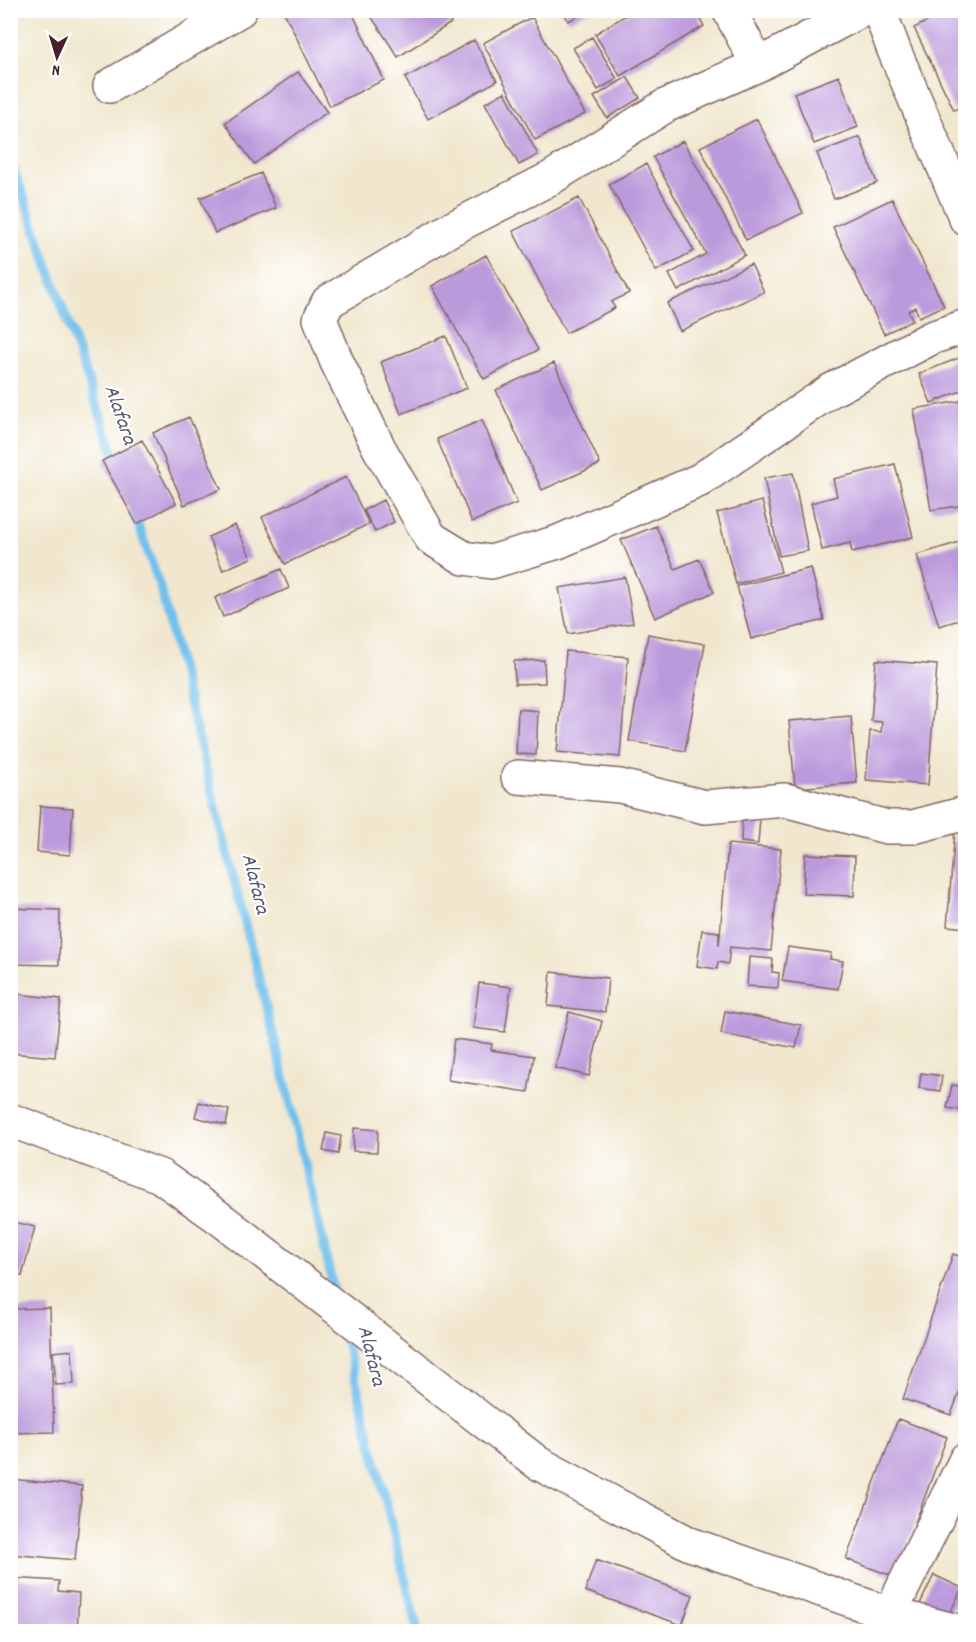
<svg xmlns="http://www.w3.org/2000/svg" width="976" height="1642" viewBox="0 0 976 1642" font-family="Dekko,sans-serif">
	<rect width="100%" height="100%" fill="#fff"/>
	<filter id="ink" filterUnits="userSpaceOnUse"><feTurbulence type="fractalNoise" baseFrequency=".0167" numOctaves="2"/><feDisplacementMap in="SourceGraphic" scale="12" xChannelSelector="R" yChannelSelector="G"/><feConvolveMatrix kernelMatrix="1 2 1 2 8 2 1 2 1" color-interpolation-filters="sRGB"/></filter>
	<filter id="wash" filterUnits="userSpaceOnUse"><feTurbulence type="fractalNoise" baseFrequency=".008" numOctaves="4" result="noise"/><feDisplacementMap in="SourceGraphic" scale="24" xChannelSelector="R" yChannelSelector="G"/><feGaussianBlur stdDeviation="1.35" result="paint"/><feColorMatrix in="noise" values="0 0 0 0 0 0 0 0 0 0 0 0 0 0 0 0 0 1.4 0 .05"/><feComposite in="paint" operator="in"/></filter>
	<g filter="url(#wash)">
		<rect width="100%" height="100%" fill="#f0e7ce"/>
		<g fill="none" stroke-linecap="round" stroke-linejoin="round">
			<path stroke="#72c1ed" stroke-width="9" d="M10,158L118,465
				M134,512L160,587L286,1085L335,1294
				M342,1325L418,1632"/>
		</g>
		<g id="blocks">
			<path fill="#bb9adc" d="M288,10H351L384,80L330,106L284,12Z
				M367,10H443L451,23L398,57Z
				M563,10H591L568,21Z
				M634,10H695L704,26L620,76L595,34Z
				M950,10H966V105L954,110L914,28Z
				M532,17L585,114L535,140L483,43Z
				M592,37L617,79L598,90L573,48Z
				M474,40L497,81L428,119L405,78Z
				M298,72L327,112L254,164L225,123Z
				M839,76L858,127L814,144L794,93Z
				M627,77L640,98L607,118L594,97Z
				M505,92L538,155L519,165L485,103Z
				M757,119L803,213L746,240L700,147Z
				M860,137L877,183L834,199L817,153Z
				M683,141L745,255L678,291L669,274L706,254L653,157Z
				M646,164L694,251L656,271L609,184Z
				M261,173L276,208L215,233L200,198Z
				M579,198L629,293L611,302L615,308L566,333L513,231Z
				M892,199L944,306L919,317L915,307L908,311L913,320L884,334L833,227Z
				M486,255L538,350L484,379L432,286Z
				M751,264L764,292L680,331L667,303Z
				M446,336L467,388L401,414L381,362Z
				M966,355V389L931,403L919,374Z
				M554,363L600,464L542,490L496,390Z
				M966,400V505L931,510L914,409Z
				M189,417L221,489L184,505L153,433Z
				M482,420L517,503L472,522L437,439Z
				M142,440L176,503L137,524L102,461Z
				M895,464L913,537L852,552L850,543L822,550L811,503L837,496L833,479Z
				M793,473L808,551L779,556L764,478Z
				M346,477L369,524L285,564L262,517Z
				M383,500L394,522L375,532L364,510Z
				M762,501L781,572L736,584L717,513Z
				M235,525L251,558L223,570L208,537Z
				M656,526L675,569L699,559L714,592L655,618L621,540Z
				M966,540V618L939,626L917,555Z
				M811,568L824,620L751,639L737,586Z
				M281,569L289,588L223,617L215,598Z
				M625,577L633,623L568,634L559,588Z
				M648,634L705,644L685,751L629,741Z
				M566,651L628,657L620,757L557,752Z
				M544,660L545,683L515,684L514,661Z
				M876,660L937,665L928,785L866,780L870,731L881,732L882,722L871,721Z
				M518,709L538,711L536,755L516,754Z
				M851,716L857,783L795,788L789,721Z
				M40,806L73,808L70,855L37,852Z
				M742,817L760,818L758,844L741,842Z
				M955,830H966V928L947,926Z
				M728,844L781,849L771,951L730,947L728,964L718,962L717,969L697,966L702,930L719,932V946Z
				M805,854L855,856L854,896L803,894Z
				M10,908L60,910L59,965L10,964Z
				M788,947L831,953L830,959L843,961L838,989L782,981Z
				M749,957L773,959L772,972L779,973L778,988L747,986Z
				M551,972L608,978L605,1012L548,1006Z
				M479,983L511,987L505,1032L473,1028Z
				M10,993L61,999L55,1057L10,1053Z
				M725,1011L801,1025L796,1048L721,1034Z
				M569,1012L602,1021L589,1076L555,1068Z
				M454,1039L492,1044L491,1050L534,1056L528,1092L448,1080Z
				M921,1073L942,1076L940,1091L919,1088Z
				M952,1085L966,1087V1111L947,1108Z
				M199,1102L229,1110L226,1125L195,1117Z
				M354,1128L378,1130L377,1152L353,1151Z
				M327,1133L341,1136L338,1154L323,1151Z
				M10,1221L35,1227L22,1276L10,1273Z
				M953,1254L966,1258V1374L951,1415L903,1399Z
				M50,1308L54,1432L10,1433V1309Z
				M72,1350L74,1384L56,1385L53,1352Z
				M898,1419L947,1437L895,1577L846,1559Z
				M10,1479L82,1486L75,1560L10,1554Z
				M596,1560L693,1595L682,1625L585,1591Z
				M934,1575L962,1588L948,1617L920,1604Z
				M10,1578L59,1581L58,1591L79,1593L77,1632L10,1630Z"/>
		</g>
	</g>
	<g filter="url(#ink)">
		<use href="#blocks" fill-opacity="0" stroke="#846564" stroke-width="1.5"/>
		<g fill="none" stroke-linecap="round" stroke-linejoin="round">
			<g stroke="#846564" stroke-width="36">
				<path id="minor" d="M729,10L758,65
					M862,10L758,65L665,106L551,178L449,230L328,302L320,319L336,360L379,448L431,538L464,558L491,562L558,542L700,480L830,391L931,338L966,326
					M879,10L894,50L966,219
					M110,86L240,10
					M518,777L620,786L705,807L785,800L887,827H913L966,813
					M10,1120L160,1176L218,1217L538,1463L609,1501L690,1544L890,1614L961,1632
					M890,1614L966,1459"/>
			</g>
			<use href="#minor" stroke="#fff" stroke-width="33"/>
		</g>
	</g>
	<g text-anchor="middle" dominant-baseline="central" stroke-width="4.5" stroke-linejoin="round" paint-order="stroke">
		<g font-size="21" font-style="italic" fill="#58586f" stroke="#fff">
			<text transform="translate(119 415) rotate(71)">Alafara</text>
			<text transform="translate(254 884) rotate(76)">Alafara</text>
			<text transform="translate(370 1356) rotate(76)">Alafara</text>
		</g>
	</g>
	<rect width="976" height="1642" fill="none" stroke="#fff" stroke-width="36"/>
	<g transform="translate(57 57) rotate(184)" stroke="#ffffff" stroke-width="4.5" paint-order="stroke">
	<path d="M0-4.5L10 22L0 15L-10 22Z" fill="#4a1f2b"/>
	<text y="-9" font-size="16" font-weight="bold" text-anchor="middle" fill="#4a1f2b">N</text>
	</g>
</svg>
